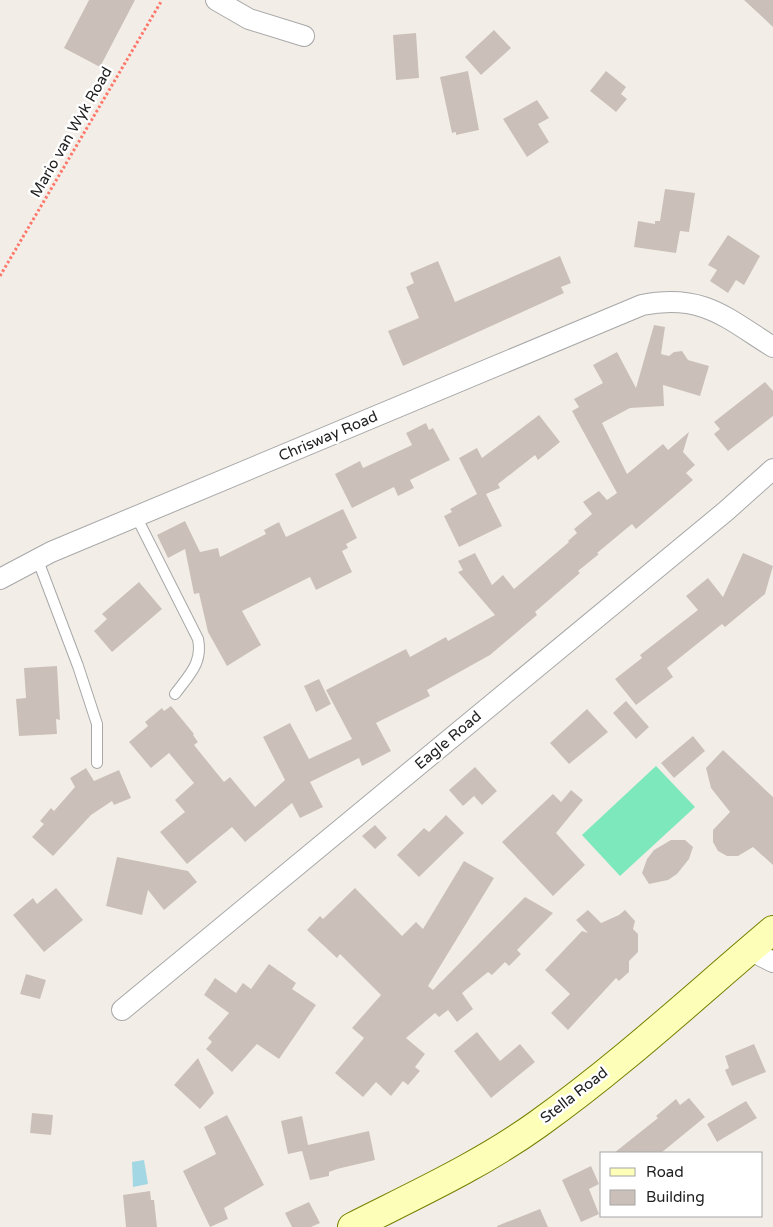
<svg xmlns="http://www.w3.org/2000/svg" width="773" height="1227" viewBox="0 0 773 1227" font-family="'Varela Round',sans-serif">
	<rect width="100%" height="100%" fill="#f2eee7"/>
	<path fill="#7de8bc" d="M656,766L695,807L620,876L582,835Z"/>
	<path fill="#a3d7e4" d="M144,1160L148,1184L133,1187L132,1162Z"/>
	<path fill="#cbc0b9" d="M89,0H135L100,67L64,48Z
		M744,0H773V27Z
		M494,30L511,48L481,75L465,57Z
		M416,33L419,78L396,80L393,35Z
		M468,71L479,130L456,135V132L452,133L440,77Z
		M606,71L626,87L621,94L627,99L616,112L590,91Z
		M537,100L549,118L538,124L549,142L527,157L503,119Z
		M665,189L695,193L689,232L680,231L676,253L634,247L638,221L655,224V221H660Z
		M728,235L760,256L744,285L736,280L728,293L710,281L717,270L708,265Z
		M560,256L571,283L561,287L564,293L403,366L388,331L419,318L406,287L414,283L410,273L438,261L455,302Z
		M654,325L665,327L661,354L669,356L674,352L682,351L688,360L709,366L700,396L663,385L664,406L630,408L602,423L627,474L663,444L668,450L689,432L683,452L695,465L686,473L693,480L636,529L632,524L597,553L599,554L578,571L580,573L535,612L537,615L490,655L427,690L430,696L376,723L391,751L362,766L359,758L310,782L323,807L300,818L292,803L245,842L232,827L187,864L160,832L185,812L175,800L194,783L169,753L151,768L129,742L148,726L145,722L162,708L164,711L171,706L194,734L193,735L198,742L194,745L224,782L230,777L255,807L285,780L263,737L290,723L309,759L352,739L326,690L406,649L410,657L446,637L448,641L495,615L458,572L463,570L458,561L475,553L492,585L503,575L514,589L569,542L568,541L577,533L574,529L592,514L583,502L599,491L607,500L617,493L572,411L579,407L574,399L603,383L593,365L617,352L636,388Z
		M765,382L773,391V416L728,451L714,434L720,429L714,422Z
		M539,415L560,442L538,460L535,455L498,484L500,488L486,494L502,526L459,547L444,516L452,512L450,509L477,494L459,458L477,448L482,458Z
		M426,423L429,430L433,428L450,460L410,480L414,488L398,496L394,487L352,508L335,474L360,461L363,468L412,445L406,433Z
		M343,509L357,538L346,544L348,548L342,551L352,572L316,590L310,577L242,611L261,645L227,666L208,632L199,593L194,594L185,549L168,558L157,535L185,521L200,552L218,548L220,557L266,534L264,530L279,522L286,537Z
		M743,553L773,566L765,594L725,627L722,624L667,668L673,677L636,705L615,679L642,658L640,655L698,610L686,596L708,578L723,597Z
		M139,582L162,609L112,652L94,631L107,619L102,614Z
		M57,666L60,720L56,719L57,734L19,736L16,699L26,698L24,668Z
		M319,679L331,704L316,712L304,686Z
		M626,701L649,727L636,739L613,713Z
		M587,709L608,732L569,764L550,743Z
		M693,736L705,751L674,778L661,763Z
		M723,750L773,797V865L753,847L738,856H727L718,851L713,842V830L730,812L711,788L706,768Z
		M475,767L497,791L482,805L474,796L463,806L449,790Z
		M86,768L94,781L119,770L131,798L114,805L112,801L91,815L53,856L32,837L44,824L40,821L51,808L54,811L75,787L70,778Z
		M571,790L583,800L556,833L585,865L553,896L502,842L553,794L561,802Z
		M446,815L464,833L419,877L397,855L424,828L429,832Z
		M375,825L387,838L375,849L362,836Z
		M671,840H685L693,847L689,859L677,874L668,880L649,884L642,873L647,859L654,850Z
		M117,857L188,871L197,882L164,910L148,890L142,915L106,906Z
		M464,861L494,878L428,986L433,990L525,897L553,913L517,950L521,954L509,966L505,962L492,975L488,972L462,993L473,1009L457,1022L448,1010L439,1017L435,1013L406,1038L425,1054L415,1067L420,1071L408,1085L403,1081L391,1096L376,1082L363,1097L335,1073L364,1038L352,1028L381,995L340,954L337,958L307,930L320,916L323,919L355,888L402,936L416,922L423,929Z
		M56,888L83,920L44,952L13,915L33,898L37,904Z
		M588,910L601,923L619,915L625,910L635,921L633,929L638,934V952L629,961V972L619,981L616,978L568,1030L551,1013L570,994L545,970L582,931L588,933L576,920Z
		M269,964L296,983L292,989L316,1005L279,1059L257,1044L232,1072L206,1049L212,1042L208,1038L229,1013L204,995L215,978L236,993L243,983L251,989Z
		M26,974L46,980L40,999L20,994Z
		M477,1032L500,1061L520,1044L535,1062L491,1098L454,1051Z
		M754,1044L766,1072L732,1086L725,1070L729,1068L725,1056Z
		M198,1058L214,1093L200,1109L174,1085Z
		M689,1098L705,1117L661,1153H614L658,1118L656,1116L676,1099L680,1105Z
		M746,1101L757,1118L717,1142L707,1124Z
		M32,1113L53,1115L51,1135L30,1133Z
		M227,1115L264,1185L224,1208L228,1219L210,1227L183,1171L216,1154L204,1127Z
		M302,1116L308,1145L369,1131L375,1160L337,1169L329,1172V1176L310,1180L302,1151L288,1154L281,1121Z
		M591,1166L599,1184L589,1189L599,1214L581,1222L562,1180Z
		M150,1191L151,1200H154L157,1227H126L123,1195Z
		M309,1202L320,1223L311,1227H292L285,1213Z
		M540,1209L548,1227H497V1226Z"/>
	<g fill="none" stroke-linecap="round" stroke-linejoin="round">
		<g stroke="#a8a8a8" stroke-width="12">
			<path id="service" d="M136,516L198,639C203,663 189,675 175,694
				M37,558L78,666L97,724V763"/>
		</g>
		<g stroke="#a8a8a8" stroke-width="22">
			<path id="minor" d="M216,0L249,19L304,36
				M0,579L51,552L642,305C702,293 725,317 773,347
				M749,950L773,962
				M122,1010L726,511L773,469"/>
		</g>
		<g stroke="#758000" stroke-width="30">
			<path id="secondary" d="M352,1227C415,1195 481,1165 538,1124C621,1065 696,995 773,930"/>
		</g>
		<path stroke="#ff766b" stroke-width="3" stroke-dasharray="2.5 2.5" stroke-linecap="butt" d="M0,276L162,0"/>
		<use href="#service" stroke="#fff" stroke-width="10"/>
		<use href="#minor" stroke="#fff" stroke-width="20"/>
		<use href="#secondary" stroke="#fdffb8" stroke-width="28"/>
	</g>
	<g text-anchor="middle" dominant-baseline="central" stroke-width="5" stroke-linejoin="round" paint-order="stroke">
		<g font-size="15" fill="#212121" stroke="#fff">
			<text transform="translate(71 132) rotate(-60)">Mario van Wyk Road</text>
			<text transform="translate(328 436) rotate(-23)">Chrisway Road</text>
			<text transform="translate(448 740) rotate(-40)">Eagle Road</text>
			<text transform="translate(574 1095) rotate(-38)">Stella Road</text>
		</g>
	</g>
	<rect x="600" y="1152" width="162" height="65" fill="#ffffff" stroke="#a6a6a6"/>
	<rect x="610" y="1168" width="25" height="8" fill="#fdffb8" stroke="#a6a6a6"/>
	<text x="646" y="1177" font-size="15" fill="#212121">Road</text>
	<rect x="610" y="1190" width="25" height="15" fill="#cbc0b9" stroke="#a6a6a6"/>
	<text x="646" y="1202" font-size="15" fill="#212121">Building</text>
</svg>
